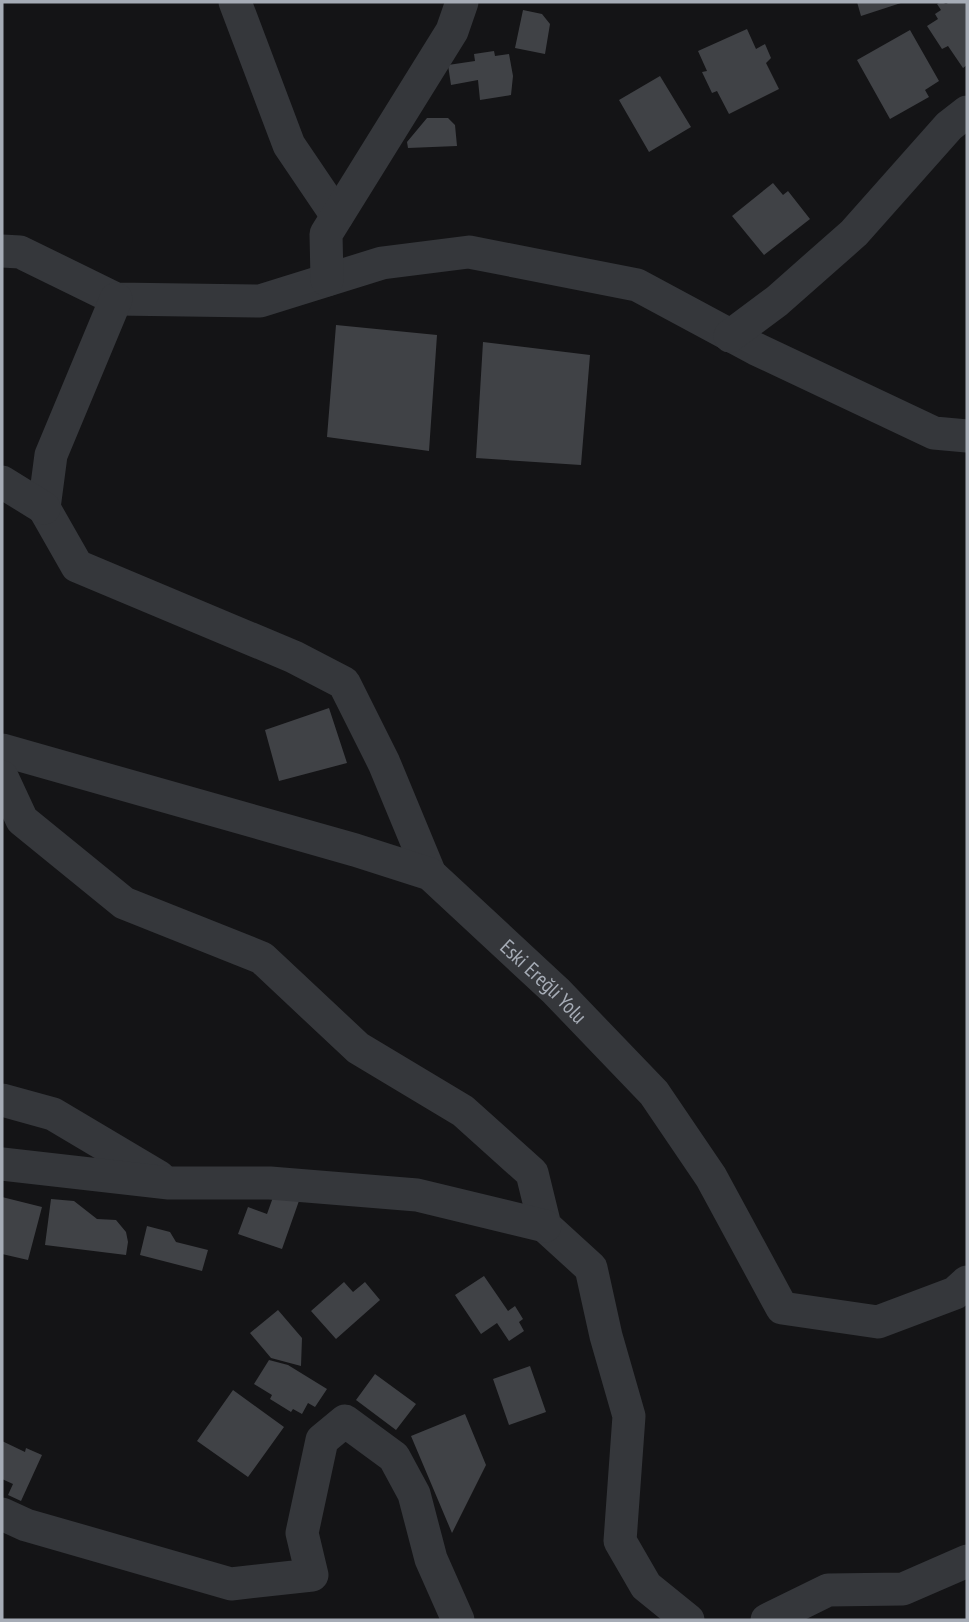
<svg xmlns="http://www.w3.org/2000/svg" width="969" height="1622" viewBox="0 0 969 1622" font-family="'PT Sans Narrow',sans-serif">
	<rect width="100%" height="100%" fill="#141416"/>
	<path fill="#404246" d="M857,2H904L861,16Z
		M941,2L946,4L950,2H967V65L963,68L948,46L942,49L927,26L938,19L935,14L941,10L937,4Z
		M523,10L542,14L550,24L545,54L515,48Z
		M747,29L756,49L765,44L771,58L766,63L779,89L729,114L717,91L712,93L702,72L707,71L698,51Z
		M910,30L939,81L925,90L929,97L890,119L857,60Z
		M494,51L495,56L509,54L513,76L511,95L480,100L478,80L451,85L448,65L475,61L474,54Z
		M660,76L691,127L649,152L619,100Z
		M427,118H448L455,125L457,146L408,148L407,142Z
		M773,183L783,195L788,191L810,219L764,255L732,216Z
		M336,325L437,335L429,451L327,437Z
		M483,342L590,355L581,465L476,458Z
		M329,708L347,763L279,781L265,730Z
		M276,1189L300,1198L282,1249L238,1234L248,1207L267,1214Z
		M2,1197L42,1207L28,1260L2,1254Z
		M51,1199L74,1201L97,1219L116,1220L126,1232L128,1242L126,1255L45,1245Z
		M147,1226L170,1232L176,1242L208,1250L202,1271L140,1255Z
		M484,1276L508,1311L515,1306L523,1319L519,1322L524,1331L509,1341L497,1323L481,1334L455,1295Z
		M344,1282L353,1292L365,1282L380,1300L336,1339L311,1311Z
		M278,1310L302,1338L301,1366L271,1358L250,1333Z
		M269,1360L288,1365L327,1389L315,1407L308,1403L302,1414L293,1409L291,1412L270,1399L272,1395L254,1384Z
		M530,1366L546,1412L509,1425L493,1379Z
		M375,1374L416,1404L396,1430L356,1400Z
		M233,1390L284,1427L248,1477L197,1441Z
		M465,1414L486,1465L452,1533L411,1436Z
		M2,1441L25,1452L26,1448L42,1455L21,1501L8,1495L13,1484L2,1479Z"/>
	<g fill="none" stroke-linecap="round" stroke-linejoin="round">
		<g stroke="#35373b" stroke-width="33">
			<path d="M235,2L289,145L337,216"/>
			<path d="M2,251L20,252L116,299L260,301L382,263L469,252L637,285L756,349L934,433L967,436"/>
			<path d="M327,280L326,234L452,31L462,2"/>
			<path d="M116,299L51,455L44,508L77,566L294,657L344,683L384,763L430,874"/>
			<path d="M730,336L777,301L854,233L949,126L967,112"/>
			<path d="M2,482L44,508"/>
			<path id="s1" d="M2,750L355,850L430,874L556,991L654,1093L711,1177L782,1308L878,1322L955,1293L967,1282"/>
			<path d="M2,777L22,820L124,903L262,958L358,1048L463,1111L532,1173L545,1226L591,1268L606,1336L629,1416L620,1541L646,1586L688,1620"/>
			<path d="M2,1100L53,1114L159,1177"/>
			<path d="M2,1164L169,1183H270L417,1195L545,1226"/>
			<path d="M2,1514L26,1525L231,1584L312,1575L302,1533L322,1440L345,1421L394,1457L414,1494L431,1559L458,1620"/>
			<path d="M767,1620L828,1590L903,1589L967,1561"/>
		</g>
	</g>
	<g text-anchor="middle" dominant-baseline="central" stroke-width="6" stroke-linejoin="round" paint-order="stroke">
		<g font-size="21" fill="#a6acb6" stroke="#0f0f11">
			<text stroke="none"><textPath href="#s1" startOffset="602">Eski Ereğli Yolu</textPath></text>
		</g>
	</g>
	<rect width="969" height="1622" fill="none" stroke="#a6acb6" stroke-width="7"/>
</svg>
